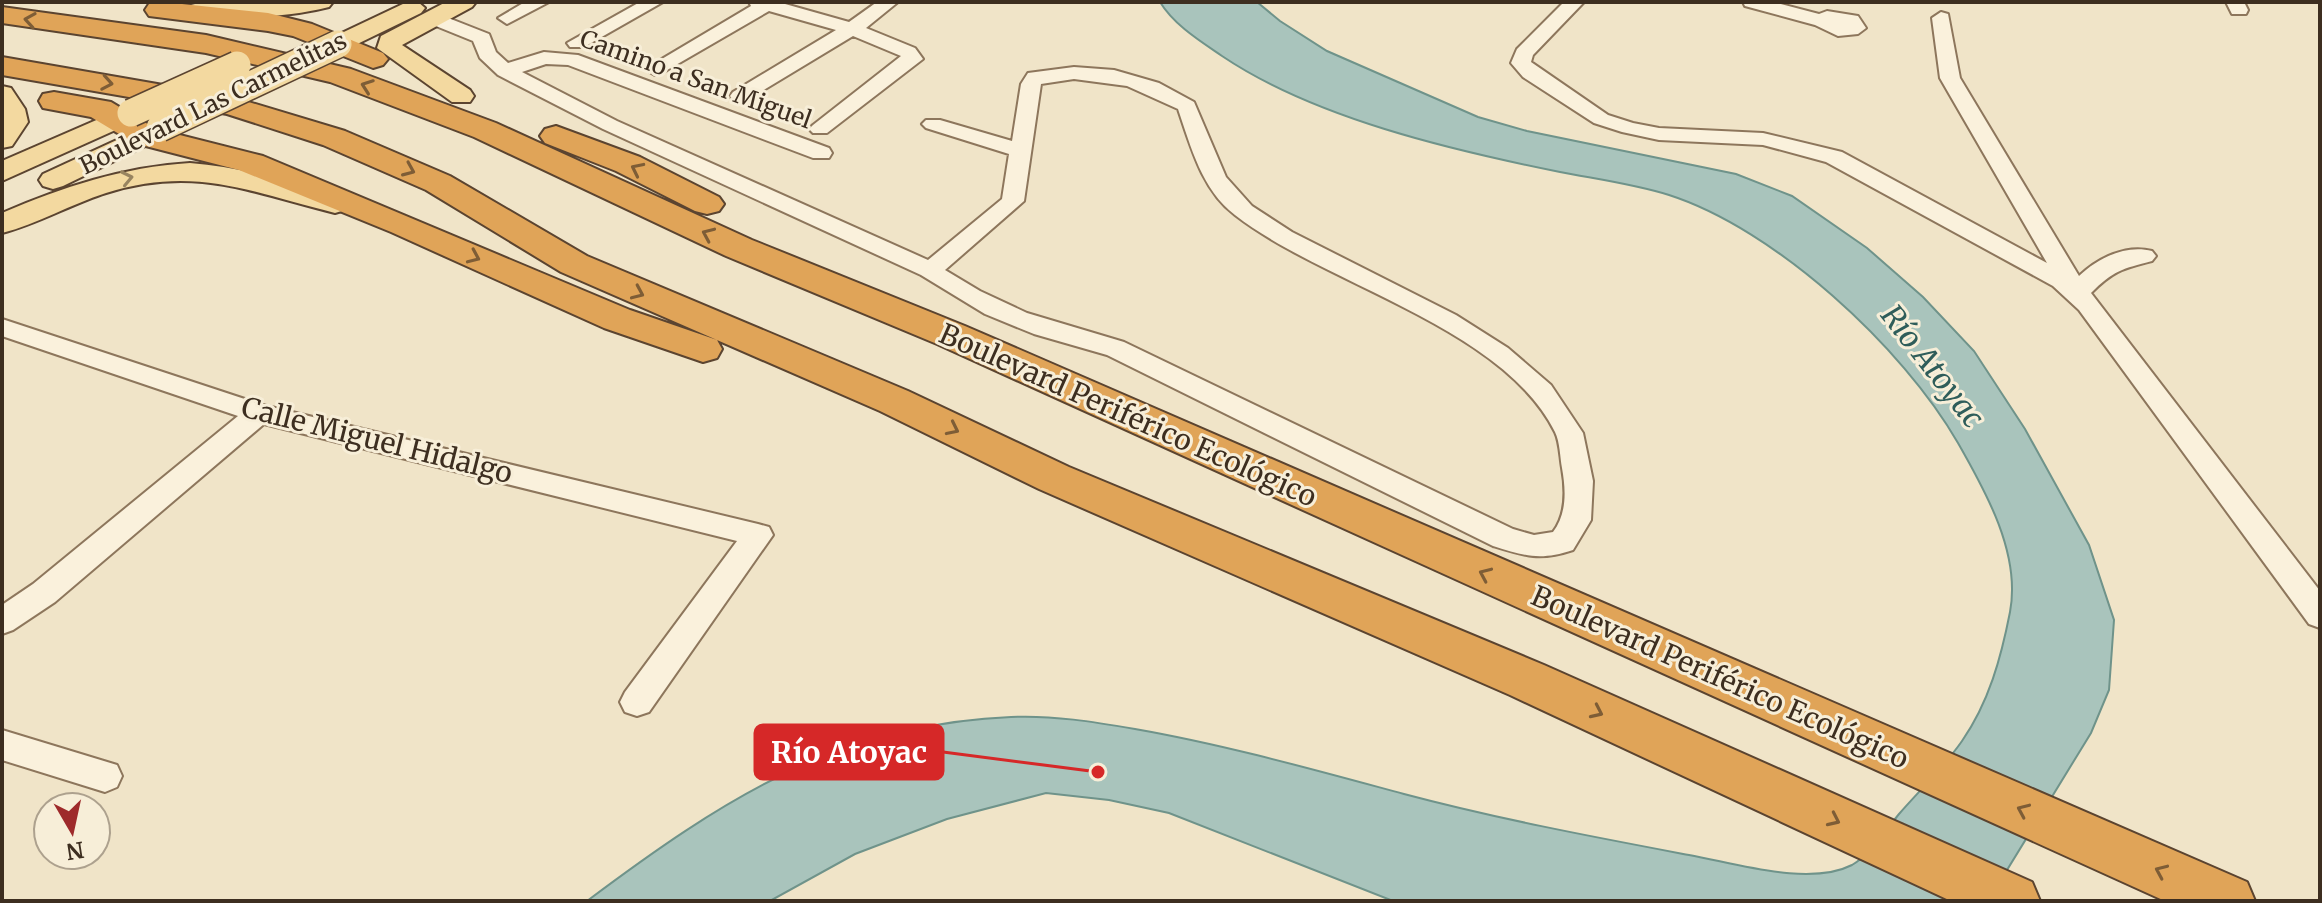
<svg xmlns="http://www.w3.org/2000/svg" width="2322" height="903" viewBox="0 0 2322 903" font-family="Merriweather,serif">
	<rect width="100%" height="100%" fill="#f0e4c8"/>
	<path fill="#a9c4bc" stroke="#6f938a" stroke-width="2" d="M1160,2H1257L1280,21L1327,51L1478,117L1527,131L1736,174L1792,196L1867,248L1923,297L1974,351L2025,429L2089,545L2114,620L2109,690L2091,733L1988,901H1393L1169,813L1109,800L1046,793L947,819L855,854L770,901H587C722,800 838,724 1011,717C1052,715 1095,722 1135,729C1226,745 1315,770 1404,794C1498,819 1594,837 1689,855C1735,863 1809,887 1852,865C1870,855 1886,830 1899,814C1920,790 1944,767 1962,741C1989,702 2001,658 2010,612C2021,554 1986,492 1958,443C1903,347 1775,229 1669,195C1634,184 1596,179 1560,172C1451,150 1314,118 1222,56C1200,41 1174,25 1160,2Z"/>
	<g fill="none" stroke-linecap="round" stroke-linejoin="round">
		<g stroke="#8d765c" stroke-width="4">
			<path id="minor" d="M525,2H549L507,24L498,18Z
				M640,2H663L584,47H570L567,43Z
				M749,2H778L849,22L877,2H898L866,28L915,48L923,59L827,133H813L809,129L813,125L901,56L853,36L747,100H733L730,96L733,92L836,30L769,11L662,73L655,75L645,69L751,6Z
				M1564,2H1584L1533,55L1531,62L1608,115L1633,123L1659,128L1763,133L1842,152L2047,263L1940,78L1932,18L1941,12L1948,14L1960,78L2079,276C2098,258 2126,244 2152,251L2156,256L2152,261C2122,269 2114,270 2091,293L2320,591V628L2309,624L2079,310L2053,286L1826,162L1763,145L1659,140L1622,132L1594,123L1523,77L1511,63L1517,49Z
				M1743,2H1773L1819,14L1827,11L1858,16L1866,28L1858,34L1838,36L1815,25L1745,6Z
				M2226,2H2244L2248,10L2246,14H2232Z
				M433,12L489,34L496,52L508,63L544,52L578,55L829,148L832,153L829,158H813L568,65L546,64L522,72L617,121L928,260L1002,199L1009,154L926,128L922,124L926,120H940L1012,141L1021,84L1028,73L1074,67L1114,70L1159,83L1194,102L1226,177L1252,206L1292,232L1456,315L1508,348L1551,385L1583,433L1593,481L1591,520L1573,550C1540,561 1525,556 1493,546L1107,355L1034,334L985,314L921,275L603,129L498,75L480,58L473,41L426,22L424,18ZM1074,79L1127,86L1178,109C1191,147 1202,190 1235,215C1325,285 1502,326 1555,432C1560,442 1560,457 1562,468C1566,490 1567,514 1553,532L1534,535L1513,529L1124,342L1027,313L980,291L945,270L1024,201L1041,84Z
				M2,319L263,405L758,524L769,527L773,535L649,712L637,716L625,712L620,702L625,692L737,541L264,424L55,602L13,630L2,634V605L33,584L238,416L2,336Z
				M2,730L117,765L122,776L117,787L105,792L2,760Z"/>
		</g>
		<g stroke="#5b4430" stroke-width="4">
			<path id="major" d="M333,2L329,7C286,18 243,18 199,17L191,15L187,10L191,5L199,3Z
				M446,2H476L472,7L402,45L470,90L474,96L470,102H452L377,48L381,36Z
				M405,3L418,2L425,8L421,13L347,49H329L326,44L329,39Z
				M2,86L11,88L25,109L28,122L12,146L2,148Z
				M131,105L140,107L144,113L140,119L2,181V161Z
				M160,120L170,122L174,128L170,134L63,186L53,189L43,186L39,180L43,174Z
				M190,163C244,167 293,183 345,198L350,204L345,210L335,213C250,192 195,165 106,193C71,204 38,224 2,233V213C63,187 123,167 190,163Z"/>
		</g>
		<g stroke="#5b4430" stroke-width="4">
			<path id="highway" d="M163,2L268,13L312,24L383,53L388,59L383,65L373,68L293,36L268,31L149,16L145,10L149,4Z
				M2,7L206,35L351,69L496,123L752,240L965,326L2247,882L2255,901H2165L937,344L726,256L474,137L330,82L206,53L2,23Z
				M2,57L232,97L345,131L450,176L587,256L908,391L1069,467L1544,665L2032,882L2040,901H1951L1510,695L1039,489L880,411L561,272L426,190L323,145L227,114L2,75Z
				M54,92L111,102L156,129L263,156L630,310L717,340L722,349L717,358L703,362L604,328L391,232L239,170L134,143L91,117L43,108L39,101L43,94Z
				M556,126L640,157L719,197L724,204L719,211L707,214L695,211L616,171L545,143L540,136L545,129Z"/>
		</g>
		<use href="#minor" fill="#faf1dc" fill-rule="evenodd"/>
		<use href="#major" fill="#f3d9a0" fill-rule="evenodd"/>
		<use href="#highway" fill="#e0a458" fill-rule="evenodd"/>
		<g stroke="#5b4430" stroke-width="30" stroke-linecap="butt">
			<path id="major-bridge" d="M131,113L237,65
				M160,128L338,44"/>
		</g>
		<use href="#major-bridge" stroke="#f3d9a0" stroke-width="27"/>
	</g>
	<defs><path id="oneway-chevron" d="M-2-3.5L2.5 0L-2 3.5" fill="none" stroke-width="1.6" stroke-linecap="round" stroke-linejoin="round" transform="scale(2)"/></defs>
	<g stroke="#7e5d36">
		<use href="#oneway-chevron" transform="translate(30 20) rotate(-171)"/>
		<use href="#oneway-chevron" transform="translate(107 83) rotate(10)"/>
		<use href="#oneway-chevron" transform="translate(367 86) rotate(-160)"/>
		<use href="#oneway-chevron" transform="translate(637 169) rotate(-154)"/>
		<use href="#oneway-chevron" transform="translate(409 170) rotate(23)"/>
		<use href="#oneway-chevron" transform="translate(708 234) rotate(-156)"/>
		<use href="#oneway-chevron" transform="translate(474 257) rotate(24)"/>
		<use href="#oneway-chevron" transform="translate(638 293) rotate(24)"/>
		<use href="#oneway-chevron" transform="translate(953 429) rotate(26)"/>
		<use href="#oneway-chevron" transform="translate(1485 574) rotate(-156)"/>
		<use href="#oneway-chevron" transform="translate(1597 712) rotate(25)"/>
		<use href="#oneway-chevron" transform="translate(2023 810) rotate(-156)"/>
		<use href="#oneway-chevron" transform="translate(1834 820) rotate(25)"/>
		<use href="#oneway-chevron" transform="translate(2161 871) rotate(-156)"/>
	</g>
	<use stroke="#988460" href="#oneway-chevron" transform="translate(127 178) rotate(-12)"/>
	<g text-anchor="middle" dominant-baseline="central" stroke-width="6" stroke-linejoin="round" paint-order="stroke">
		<g font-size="24" fill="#3d2e20" stroke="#f7eed8">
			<text transform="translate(696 79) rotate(20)">Camino a San Miguel</text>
			<text transform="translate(213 103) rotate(-26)">Boulevard Las Carmelitas</text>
		</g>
		<g font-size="28" fill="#3d2e20" stroke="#f7eed8">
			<text transform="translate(1128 415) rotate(24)">Boulevard Periférico Ecológico</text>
			<text transform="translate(377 440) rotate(14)">Calle Miguel Hidalgo</text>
			<text transform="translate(1720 677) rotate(24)">Boulevard Periférico Ecológico</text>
		</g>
		<g font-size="30" font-style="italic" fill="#2f5d5a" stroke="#f7eed8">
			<text transform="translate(1933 366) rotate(52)">Río Atoyac</text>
		</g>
	</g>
	<path fill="none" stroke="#d62828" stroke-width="3" d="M1098 772L943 752"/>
	<circle fill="#d62828" stroke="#f7eed8" stroke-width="3" cx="1098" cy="772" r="8"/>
	<rect fill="#d62828" stroke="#d62828" stroke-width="3" x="755" y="725" width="188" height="54" rx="8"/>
	<g font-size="30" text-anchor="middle" font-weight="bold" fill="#fff">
		<text x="849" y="763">Río Atoyac</text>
	</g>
	<rect width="2322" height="903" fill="none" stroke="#3d2e20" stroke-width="8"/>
	<g transform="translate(72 831) rotate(171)"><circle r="38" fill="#f7eed8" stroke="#ada18e" stroke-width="2"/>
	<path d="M0-6L14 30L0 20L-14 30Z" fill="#9e2a2b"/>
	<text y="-12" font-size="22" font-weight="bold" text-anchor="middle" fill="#3d2e20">N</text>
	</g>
</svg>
